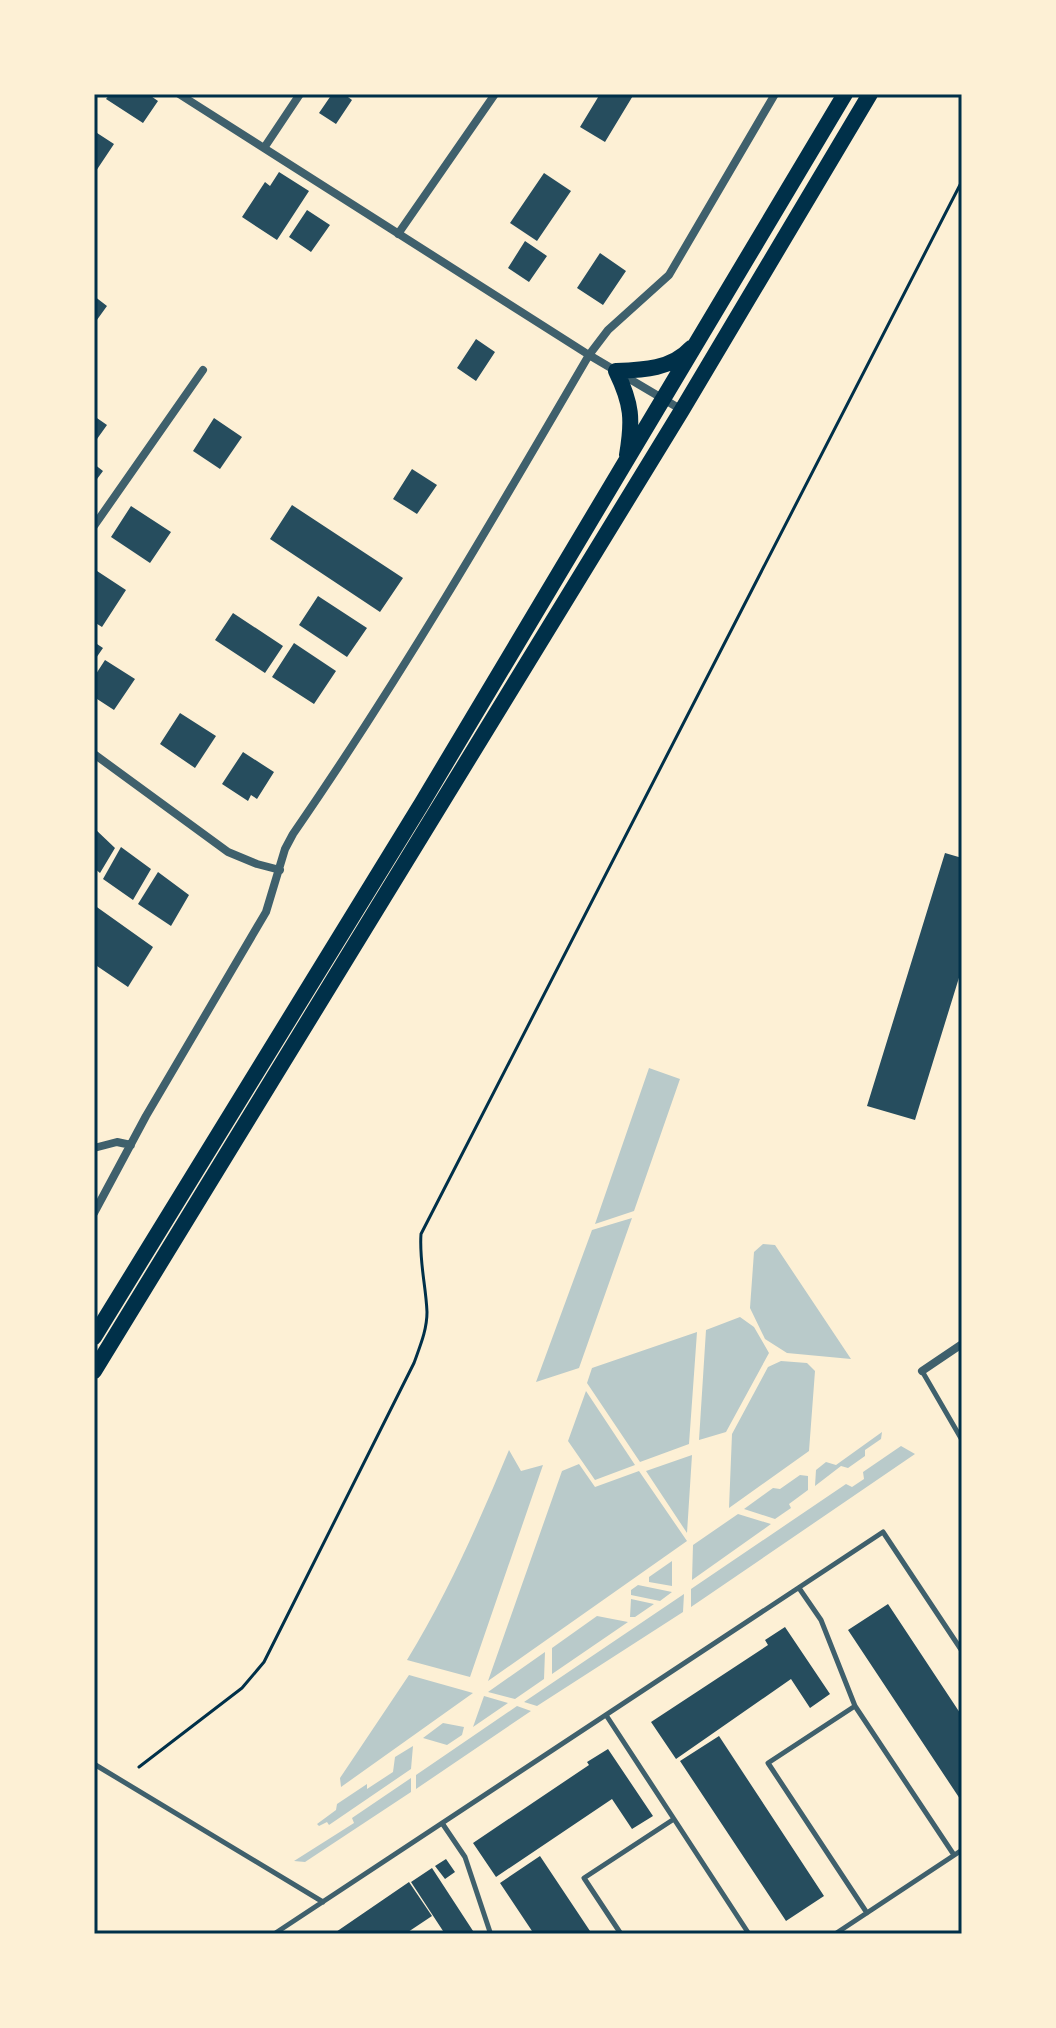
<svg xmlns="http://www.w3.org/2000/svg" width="1056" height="2028" viewBox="0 0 1056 2028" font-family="'Roboto Condensed',sans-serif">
	<rect width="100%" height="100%" fill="#fdf0d5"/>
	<path fill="#b9caca" d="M649,1068L680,1079L634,1211L595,1224Z
		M632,1218L579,1368L536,1382L592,1230Z
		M763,1244L775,1245L851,1359L787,1353L765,1339L750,1308L754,1252Z
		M740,1317L754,1327L769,1353L726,1432L699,1440L706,1330Z
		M697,1332L689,1444L640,1462L587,1383L592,1368Z
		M781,1361L807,1363L815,1371L809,1451L729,1508L732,1434L768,1367Z
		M586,1391L635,1465L595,1480L568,1441Z
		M882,1432L881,1439L865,1450V1456L848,1468L841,1466L815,1486L816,1470L826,1462L836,1465Z
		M901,1446L915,1454L691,1607V1589L846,1484L852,1487L864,1479L863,1472Z
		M509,1450L521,1471L543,1465L470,1677L407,1660C448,1593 479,1522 509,1450Z
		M692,1455L687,1533L646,1471Z
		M579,1464L595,1487L639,1471L687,1541L488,1681L562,1471Z
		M800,1475L808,1476V1490L789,1504L791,1508L775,1519L744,1509L773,1488L780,1489Z
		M738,1514L771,1524L692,1580L693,1545Z
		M672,1561V1586L649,1582V1577Z
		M638,1585L672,1592L660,1601L631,1595V1590Z
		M684,1594L683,1612L537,1706L524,1702Z
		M631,1599L654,1604L635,1617H630Z
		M597,1616L628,1622L552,1674V1648Z
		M545,1652L544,1679L515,1699L488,1692Z
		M409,1675L473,1693L341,1787L340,1778Z
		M484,1696L508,1703L473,1727Z
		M517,1706L531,1711L416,1789V1775Z
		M443,1723L464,1727L462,1735L447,1745L423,1738Z
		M413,1746L411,1769L329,1825L327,1822L319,1826L317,1824L336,1810L337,1804L367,1784V1789L393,1772L395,1757Z
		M411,1778V1792L305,1862L294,1861L354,1823L352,1818Z"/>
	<path fill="#264d5e" d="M110,94H148L158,101L143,123L106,99Z
		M332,94H344L352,100L336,124L319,113Z
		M600,94H634L605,142L580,127Z
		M94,131L114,144L94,174Z
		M279,172L309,191L277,240L242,217L265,182L270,186Z
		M544,173L571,191L537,241L510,223Z
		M307,210L330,225L311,252L289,237Z
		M525,241L547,256L529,282L508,268Z
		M600,253L626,271L603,305L577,288Z
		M94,296L107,306L94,324Z
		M476,339L495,352L476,381L457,368Z
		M94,416L107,425L97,439L94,437Z
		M214,418L242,437L220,469L193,451Z
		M94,464L103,471L94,483Z
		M412,469L437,485L417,514L393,499Z
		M292,505L403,578L380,612L270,539Z
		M131,506L171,532L150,563L111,537Z
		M94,569L126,590L102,627L94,622Z
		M318,596L367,628L347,657L299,625Z
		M233,613L283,646L265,673L215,640Z
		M94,642L103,648L94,661Z
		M294,643L336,671L314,704L272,677Z
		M105,660L135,679L114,710L94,697V677Z
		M180,713L216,736L195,768L160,744Z
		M243,752L274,772L257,799L251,795L248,801L222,784Z
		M94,828L115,848L100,873L94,868Z
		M121,847L151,869L133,900L103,879Z
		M945,853L962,858V968L915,1120L867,1106Z
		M158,872L189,895L171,926L138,904Z
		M94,905L153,947L128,987L94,964Z
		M888,1604L962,1716V1802L848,1630Z
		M785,1627L830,1694L810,1708L791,1679L676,1759L651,1722L768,1645L765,1640Z
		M719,1736L824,1896L786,1921L680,1761Z
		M608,1749L653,1816L632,1829L612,1799L496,1877L473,1843L589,1765L587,1762Z
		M540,1856L592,1934H534L500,1883Z
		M446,1859L455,1872L445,1879L435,1866Z
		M432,1868L475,1934H445L411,1882Z
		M409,1882L432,1916L405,1934H333Z"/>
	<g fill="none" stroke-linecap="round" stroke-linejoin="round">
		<path stroke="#003049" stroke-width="3" d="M139,1767L242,1688L264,1662L414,1363C420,1346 427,1330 427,1312C426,1286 419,1261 421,1234L962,181"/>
		<path stroke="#3f606c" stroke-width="5" d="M922,1371L962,1440
			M799,1588L821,1620L855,1706L954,1855
			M855,1706L768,1763L867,1913
			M606,1715L674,1819L584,1878L621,1934
			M94,1764L323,1902
			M674,1819L749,1934
			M442,1823L465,1857L490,1932L487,1934
			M274,1934L883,1532L962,1651
			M835,1934L962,1850"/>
		<path stroke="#3f606c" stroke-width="8" d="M179,94L589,355L682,410
			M264,148L300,94
			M398,234L495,94
			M94,526L203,370
			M94,754L228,852L257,864L280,870
			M94,1148L117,1142L131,1145
			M94,1213L146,1116L266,912L285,849L293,834C400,679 494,518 589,355L608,330L669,275L775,94
			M922,1371L962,1344"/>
		<path stroke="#003049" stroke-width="16" d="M627,455C633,420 632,404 616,371C643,370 672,369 691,348
			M94,1337L422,803L845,94
			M94,1371L682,410L870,94"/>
	</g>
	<rect width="1056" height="2028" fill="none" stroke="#fdf0d5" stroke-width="192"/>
	<rect x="96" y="96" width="864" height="1836" fill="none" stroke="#003049" stroke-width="3"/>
</svg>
